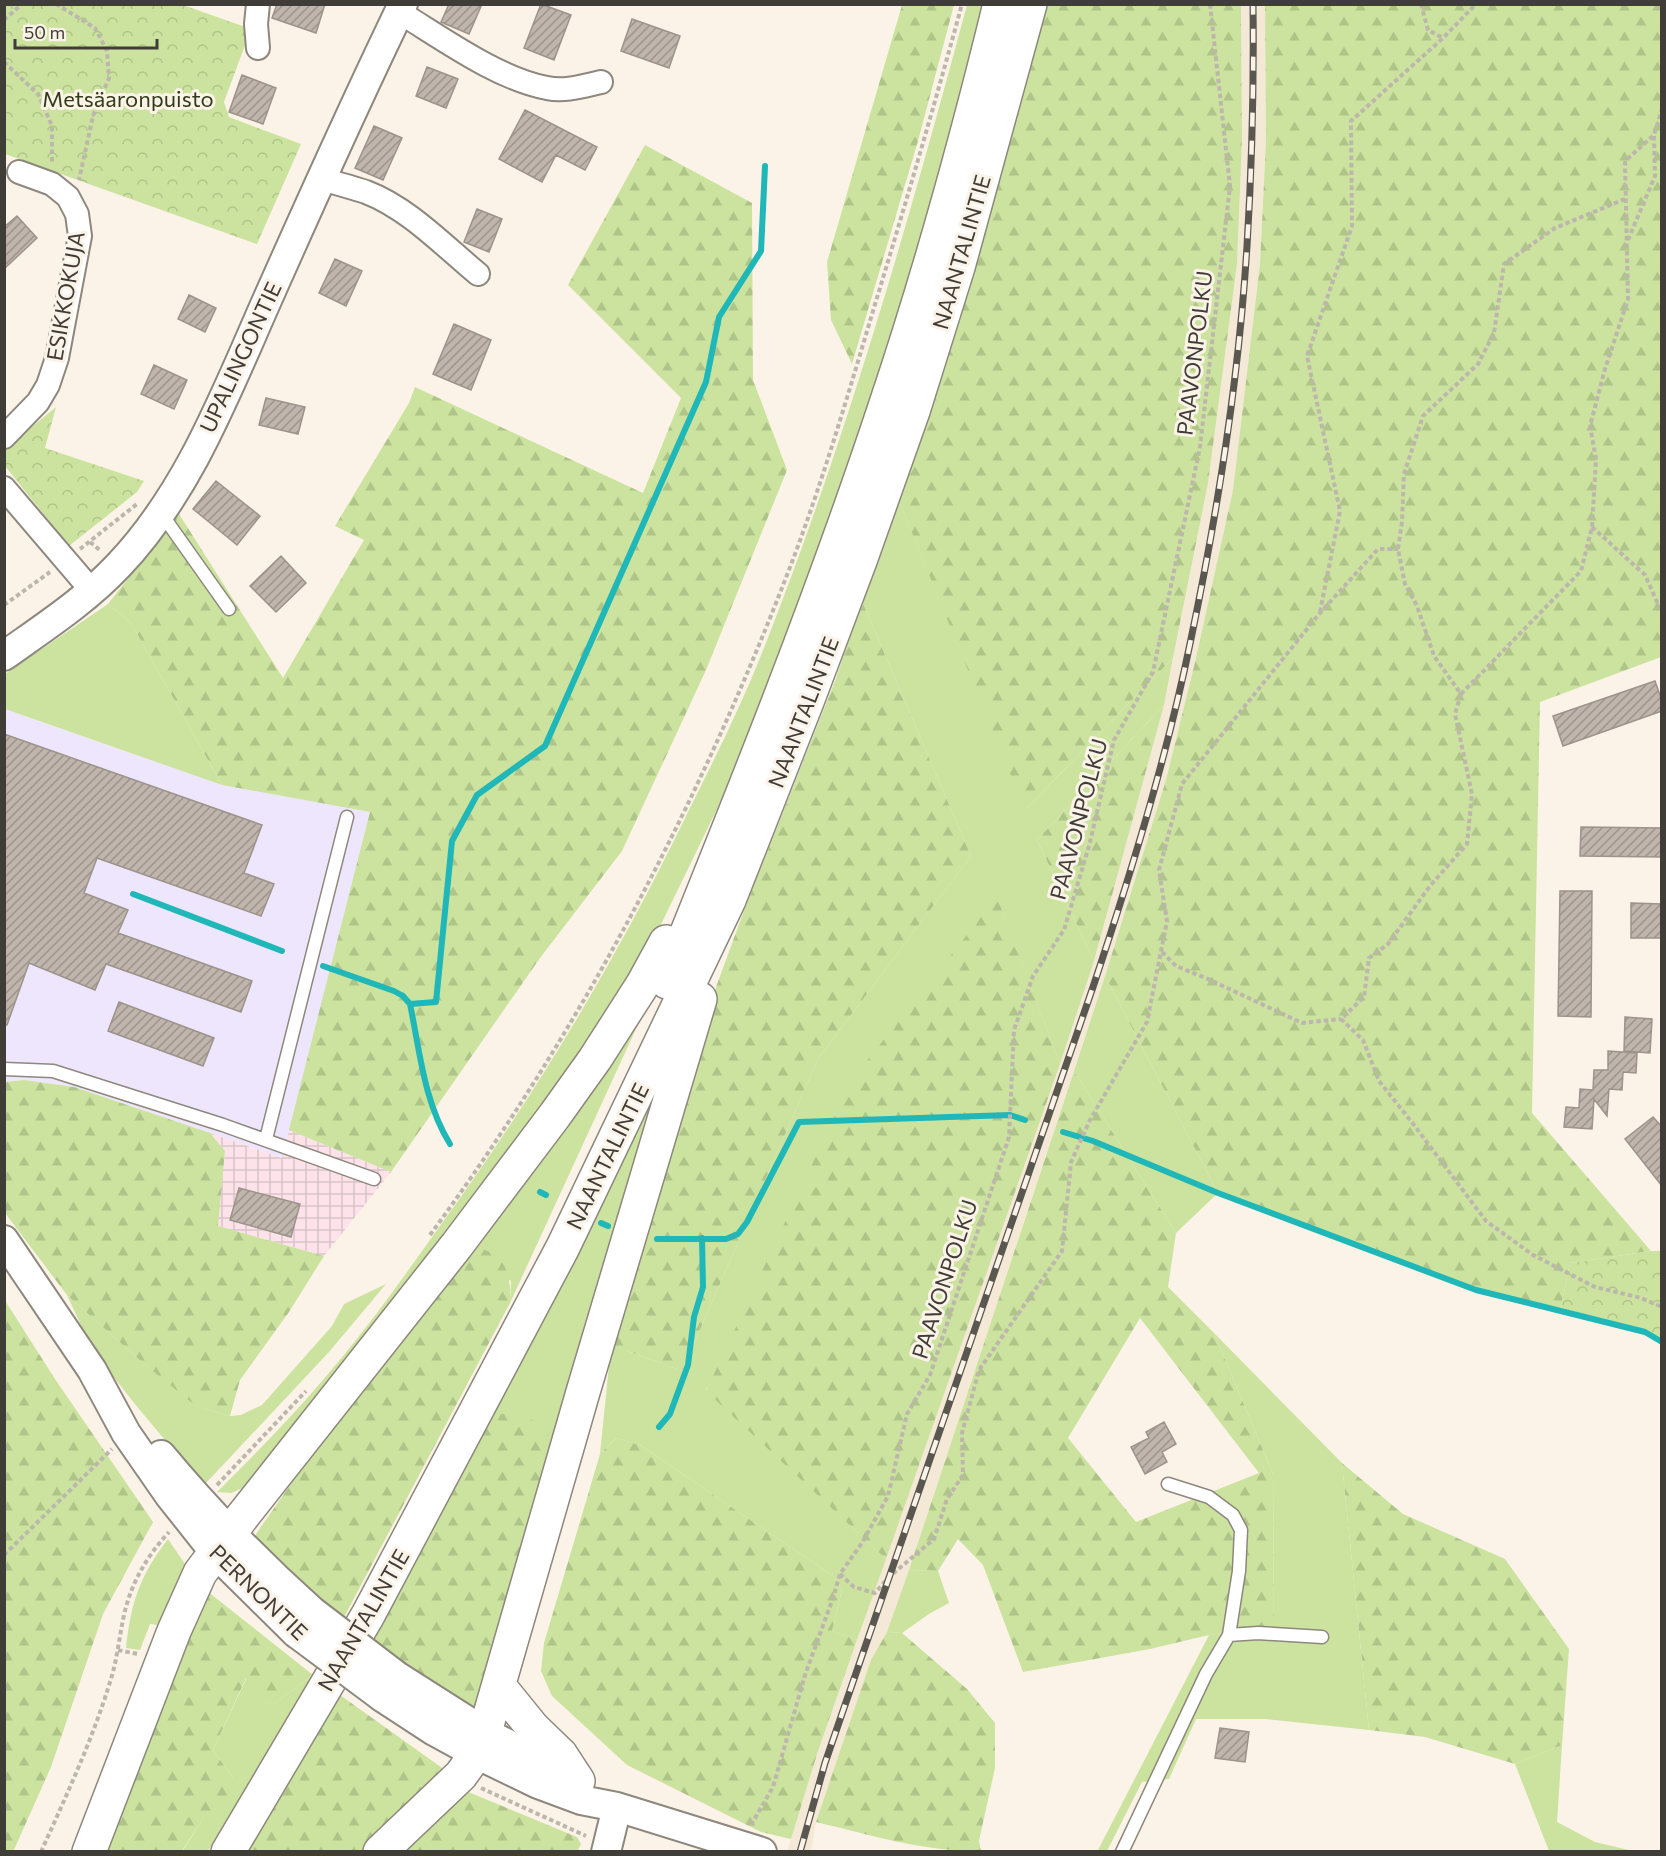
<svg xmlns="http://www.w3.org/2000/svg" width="1666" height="1856" viewBox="0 0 1666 1856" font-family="Commissioner,sans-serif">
	<defs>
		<pattern id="industrial-grid" width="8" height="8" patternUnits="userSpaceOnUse" patternTransform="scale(1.5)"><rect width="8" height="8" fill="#fde3e9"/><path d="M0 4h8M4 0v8" fill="none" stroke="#dac4c9"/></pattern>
		<pattern id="forest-firs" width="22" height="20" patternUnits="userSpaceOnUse" patternTransform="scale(1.5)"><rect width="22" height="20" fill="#cbe39e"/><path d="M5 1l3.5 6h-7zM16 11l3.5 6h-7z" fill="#afc489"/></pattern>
		<pattern id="park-crowns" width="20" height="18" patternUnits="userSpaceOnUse" patternTransform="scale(1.5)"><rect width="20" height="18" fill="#cbe39e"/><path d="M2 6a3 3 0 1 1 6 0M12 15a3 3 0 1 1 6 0" fill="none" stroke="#afc489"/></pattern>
		<pattern id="building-hatch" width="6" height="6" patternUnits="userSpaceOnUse" patternTransform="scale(1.5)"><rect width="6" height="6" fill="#bfb5ac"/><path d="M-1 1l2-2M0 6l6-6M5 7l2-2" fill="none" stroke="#9d948d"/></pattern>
	</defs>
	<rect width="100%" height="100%" fill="#fbf3e8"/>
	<path fill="#eee6fc" d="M4,709L222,785L370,812L283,1158L74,1087L24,1080L5,1082Z"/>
	<path fill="url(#industrial-grid)" d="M289,1130L391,1172L324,1256L217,1226L225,1151L210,1133L282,1158Z"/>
	<path fill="#f4e8d6" d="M1241,5H1265L1266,140L1260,264L1233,490L1196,658L1166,780L1105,976L909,1570L887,1632L871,1661L816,1822L811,1851L787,1852L818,1751L1060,1064L1094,961L1164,705L1208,483L1237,264L1242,140Z"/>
	<path fill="#cbe39e" d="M967,5H985L946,153L912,266L880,375L849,465L748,737L717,809L651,945L534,1128L245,1487L231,1493L217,1492C253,1456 289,1420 322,1381C365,1332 402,1279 440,1226C536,1094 617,959 688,812C717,754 746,696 769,635C849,430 910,217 967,5Z
		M897,496L1026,809L1173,658L1164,705L1037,840L1094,961L1060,1064L997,898L706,1390L886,1559L857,1640L832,1631L842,1590L833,1576L640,1445L616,1438L600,1454L611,1345L682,1371L818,1059L971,856L862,601Z
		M108,604L131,623L222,785L5,709V674Z
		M1105,976L1218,1193L1176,1233L1074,1071Z
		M647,1005L510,1303L511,1281L464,1250Z
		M672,1040L558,1451L492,1415Z
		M386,1284L329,1352L206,1483L180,1458L134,1403L92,1349L67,1295L143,1363L205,1409L230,1416L241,1415L262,1405L332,1326L344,1304Z
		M1214,1333L1342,1463L1369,1730L1266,1719H1196L1169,1779L1142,1782L1107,1851L1097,1852L1209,1635L1274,1626L1273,1474Z
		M168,1539L187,1567L158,1625L150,1624L140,1650L126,1648C131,1602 140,1575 168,1539Z
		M909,1570L938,1571L949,1603L929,1614L902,1633L887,1632Z
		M313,1675L208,1851L182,1852L204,1817L233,1778L213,1750L247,1677L272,1705Z
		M1562,1745L1557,1822L1595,1842L1633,1851H1549L1515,1764Z"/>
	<path fill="url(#forest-firs)" fill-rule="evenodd" d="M902,5H954L918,141L852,364L831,320L827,262Z
		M1045,5H1241L1242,140L1237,264L1208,483L1173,658L1025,810L897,496Z
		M1265,5H1661V657L1540,702L1532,1113L1651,1251L1570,1263L1560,1311L1476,1290L1218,1193L1105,976L1166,780L1196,658L1233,490L1260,264L1266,140Z
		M645,145L752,203L753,380L787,470L706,670L622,851L540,958L391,1172L289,1130L370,812L222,785L131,623L108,604L179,514L283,678L364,540L335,526L409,403L415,387L643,493L681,398L568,285Z
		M862,601L971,856L818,1059L682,1371L611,1345L716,987L745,908L835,681Z
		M1164,705L1094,961L1037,840Z
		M997,897L1060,1064L886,1559L706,1391L851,1081Z
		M1074,1071L1176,1233L1168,1287L1214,1333L1273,1474L1274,1626L1209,1635L1150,1649L1023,1672L983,1565L958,1539L938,1571L909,1570ZM1140,1318L1259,1473L1136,1522L1068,1438Z
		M24,1080L74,1087L210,1133L225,1151L218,1226L324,1256L289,1312L240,1380L230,1416L205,1409L191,1402L143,1363L67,1295L5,1213V1082Z
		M477,1247C507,1256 511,1274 510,1303L341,1623L256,1539V1534L355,1392L464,1250Z
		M4,1299L55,1379L153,1522L103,1614L51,1767L13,1852L4,1851Z
		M513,1413C541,1420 544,1428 558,1451L477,1705L468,1709L370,1644L492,1415Z
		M616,1438L640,1445L833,1576L842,1590L832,1631L857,1640L818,1751L791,1839L761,1832L627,1765L552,1696L541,1671L544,1643L600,1454Z
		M1342,1463L1403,1514L1505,1559L1569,1649L1562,1745L1515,1764L1425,1737L1369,1730Z
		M207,1591L313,1675L272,1705L246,1678L213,1750L233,1778L228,1807L204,1817L182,1851L100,1852Z
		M887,1632L902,1633L967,1689L995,1723V1768L979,1841L981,1851C925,1852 870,1835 816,1822L871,1660Z
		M340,1695L445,1770L363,1851L247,1852Z
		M466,1791L577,1837L581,1844L577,1852H399Z"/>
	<path fill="url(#park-crowns)" d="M5,4L183,5L251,29L224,102L229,117L301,144L257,244L5,154Z
		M56,407L45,448L144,481L137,492L69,546L5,466V449Z
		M1651,1251H1661V1342L1645,1332L1560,1311L1570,1263Z"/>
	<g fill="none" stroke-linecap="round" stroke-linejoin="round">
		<path stroke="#1fb7b8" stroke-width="6" d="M133,894L282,951
			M323,966L394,991L403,996L410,1004
			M1063,1132L1093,1141L1218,1193L1476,1290L1645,1332L1662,1342
			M450,1144C424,1102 420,1052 410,1004L436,1002L452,841L477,795L545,746L706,382L719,317L761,251L765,166
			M540,1192L546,1195
			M601,1223L608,1226
			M657,1239H726L738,1234L747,1222L799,1122L1010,1115L1025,1120
			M659,1427L670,1414L688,1365L694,1317L703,1287L702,1238"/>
	</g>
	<path fill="url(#building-hatch)" stroke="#9c938a" stroke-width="1.5" d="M277,4H325L316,33L272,18Z
		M449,4H482L469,34L441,22Z
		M541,4L571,15L554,60L524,48Z
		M632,19L680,36L669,68L621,51Z
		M427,67L458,79L446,108L416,96Z
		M242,75L276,88L263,124L229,112Z
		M525,110L597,147L585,170L556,155L542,182L499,159Z
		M374,126L402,138L383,180L355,168Z
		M477,209L502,219L489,252L464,242Z
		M17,216L37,238L4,269V227Z
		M335,259L362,271L346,306L319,293Z
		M189,295L216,308L205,332L178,319Z
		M454,324L491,340L471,390L433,374Z
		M154,365L187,380L174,409L141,394Z
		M266,398L305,407L298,434L259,425Z
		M216,481L260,516L237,545L193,509Z
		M281,556L306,583L276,612L250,586Z
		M1655,681L1662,701V711L1563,746L1553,716Z
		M4,734L262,825L244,873L274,884L261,916L97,858L84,893L128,910L118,933L252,981L241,1012L106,964L95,990L29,963L7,1025H4Z
		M1581,827L1662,828V857L1580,856Z
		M1560,891H1592L1591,1017L1558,1016Z
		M1631,903L1662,904V938H1631Z
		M119,1002L214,1038L203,1066L108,1031Z
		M1625,1017L1652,1019L1650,1053L1624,1051Z
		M1608,1051L1637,1053L1636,1073L1623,1072L1622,1090L1609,1089L1607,1116L1594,1099L1592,1129L1564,1127L1566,1107L1579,1108L1580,1089L1593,1090L1594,1070H1608Z
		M1653,1117L1662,1127V1186L1625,1139Z
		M239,1188L300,1204L291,1237L230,1220Z
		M1164,1422L1176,1444L1162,1452L1167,1462L1145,1474L1131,1447L1149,1438L1146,1432Z
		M1220,1728L1249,1732L1245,1762L1215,1758Z"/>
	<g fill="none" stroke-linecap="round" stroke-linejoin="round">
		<g stroke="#8e877d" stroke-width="15">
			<path id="service" d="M161,513L229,609
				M4,1069L53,1071L223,1125L374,1179
				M266,1139L347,817
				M1168,1484L1209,1497L1233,1515L1241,1530L1239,1571L1229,1635
				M1122,1852L1206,1674L1229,1635L1258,1633L1322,1637"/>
		</g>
		<g stroke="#8e877d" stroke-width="26">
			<path id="minor" d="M258,4L256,24L258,48
				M399,12C442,38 498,79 547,88C565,92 583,86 601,82
				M321,179C336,183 351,187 366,192C408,208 443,245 478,274
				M4,437L38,402L48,385L57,358L80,236L77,214L68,197L52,184L19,172
				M4,488L92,591"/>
		</g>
		<g stroke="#8e877d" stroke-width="32">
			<path id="tertiary" d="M4,656C43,628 85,601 118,566C189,492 227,390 268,298C312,199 356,101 403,4
				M4,1240L92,1370L126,1433L169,1495L215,1553L296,1633
				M161,1455C207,1510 258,1563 312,1611
				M397,1676L485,1732L570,1777
				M382,1697L434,1731L476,1754L538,1784L581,1800L617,1807L762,1852
				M606,1852L617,1807"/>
		</g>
		<g stroke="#8e877d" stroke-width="36">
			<path id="secondary" d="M667,982C744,792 821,600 886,404C930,273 967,139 1000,4
				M499,1686L533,1728L561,1755L578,1781
				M89,1852L174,1631L200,1573L242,1517L457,1245L555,1115L595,1059L643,984L666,942
				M228,1852L368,1615L563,1247L729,900L808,699L861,558L913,411L958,267L1030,4
				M380,1852L461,1775L476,1754L485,1732L583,1392L700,999"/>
		</g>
		<path stroke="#bdb6ad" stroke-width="4" stroke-dasharray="4.5 3" stroke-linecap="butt" d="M56,4L95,28L107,51L109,78L93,116L79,180
			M1421,4L1428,30L1443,38
			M4,20L22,4
			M4,62L38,94L52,126V164
			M1625,199L1555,228L1504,264L1494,333L1478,364L1423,416L1404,474L1402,522L1398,549L1405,584L1417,606L1434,656L1461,694L1455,714L1472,794L1467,844L1430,886L1388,944L1369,958L1364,997L1341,1019L1363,1040L1379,1081L1414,1125L1486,1221L1533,1255L1595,1287L1641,1298L1662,1307
			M1628,240L1655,176L1654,136
			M1592,527L1645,575L1662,613
			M90,542L101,551
			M80,549L137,504
			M4,605L50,572
			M1320,612L1340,511L1307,356L1352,226L1351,121L1443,38L1476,4
			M1461,694L1581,571L1592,527L1596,459L1590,426L1605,369L1628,299L1625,161L1654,135L1662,109
			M1162,952L1176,966L1208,979L1302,1023L1341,1019
			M430,1235C581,1030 701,800 792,562C823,480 848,395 873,311C904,209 934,107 962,4
			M217,1485L306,1391
			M4,1555L112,1449
			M840,1574L854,1587L875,1593L889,1577L934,1539L947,1499L963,1475L962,1433L979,1370L1062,1251L1071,1162L1090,1120L1147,1022L1167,921L1159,870L1182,784L1319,614L1378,549H1398
			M118,1650L138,1654
			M481,1788L586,1836
			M751,1825L773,1787L805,1675L833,1598L840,1574L862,1543L888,1496L907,1414L930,1375L1009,1137L1014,1030L1033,976L1064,930L1089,846L1114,740L1153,672L1200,447L1230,186L1210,4
			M41,1852C66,1796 92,1741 110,1682C117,1661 119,1638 124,1615C131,1583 147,1556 169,1532"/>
		<use href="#service" stroke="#fff" stroke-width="12"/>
		<use href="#minor" stroke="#fff" stroke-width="22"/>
		<use href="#tertiary" stroke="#fff" stroke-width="28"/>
		<use href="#secondary" stroke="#fff" stroke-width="33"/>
		<g stroke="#5a5650" stroke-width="7">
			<path id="rail" d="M800,1852L825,1763L1093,987C1131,873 1167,757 1191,639C1218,510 1239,377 1247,246C1252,165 1254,85 1253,4"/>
		</g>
		<use href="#rail" stroke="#fbf3e8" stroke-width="4.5" stroke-dasharray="14" stroke-linecap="butt"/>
		<g stroke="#8e877d" stroke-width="32" stroke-linecap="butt">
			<path id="tertiary-bridge" d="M312,1611L397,1676
				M296,1633L382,1697"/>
		</g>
		<use href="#tertiary-bridge" stroke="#fff" stroke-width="28"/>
	</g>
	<g text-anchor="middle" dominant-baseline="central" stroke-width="6" stroke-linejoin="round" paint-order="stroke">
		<g font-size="22" fill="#303b17" stroke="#fbf3e8">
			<text x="128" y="98">Metsäaronpuisto</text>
		</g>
		<g font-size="22" fill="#403d38" stroke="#fbf3e8">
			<text transform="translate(961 252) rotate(-74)">NAANTALINTIE</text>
			<text transform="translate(65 296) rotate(-80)">ESIKKOKUJA</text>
			<text transform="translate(1194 353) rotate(-83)">PAAVONPOLKU</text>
			<text transform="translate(240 357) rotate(-65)">UPALINGONTIE</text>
			<text transform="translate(803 712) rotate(-69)">NAANTALINTIE</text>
			<text transform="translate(1078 819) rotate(-75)">PAAVONPOLKU</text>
			<text transform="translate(607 1156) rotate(-64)">NAANTALINTIE</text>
			<text transform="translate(944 1279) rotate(-72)">PAAVONPOLKU</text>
			<text transform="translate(259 1592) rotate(44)">PERNONTIE</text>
			<text transform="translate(363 1620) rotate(-60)">NAANTALINTIE</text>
		</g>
	</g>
	<rect width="1666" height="1856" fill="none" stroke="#403d38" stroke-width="12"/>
	<path d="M15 39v9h142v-9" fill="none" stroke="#403d38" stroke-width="3"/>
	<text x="24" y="39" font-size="18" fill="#403d38" stroke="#fbf3e8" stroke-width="4.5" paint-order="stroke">50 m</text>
</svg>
